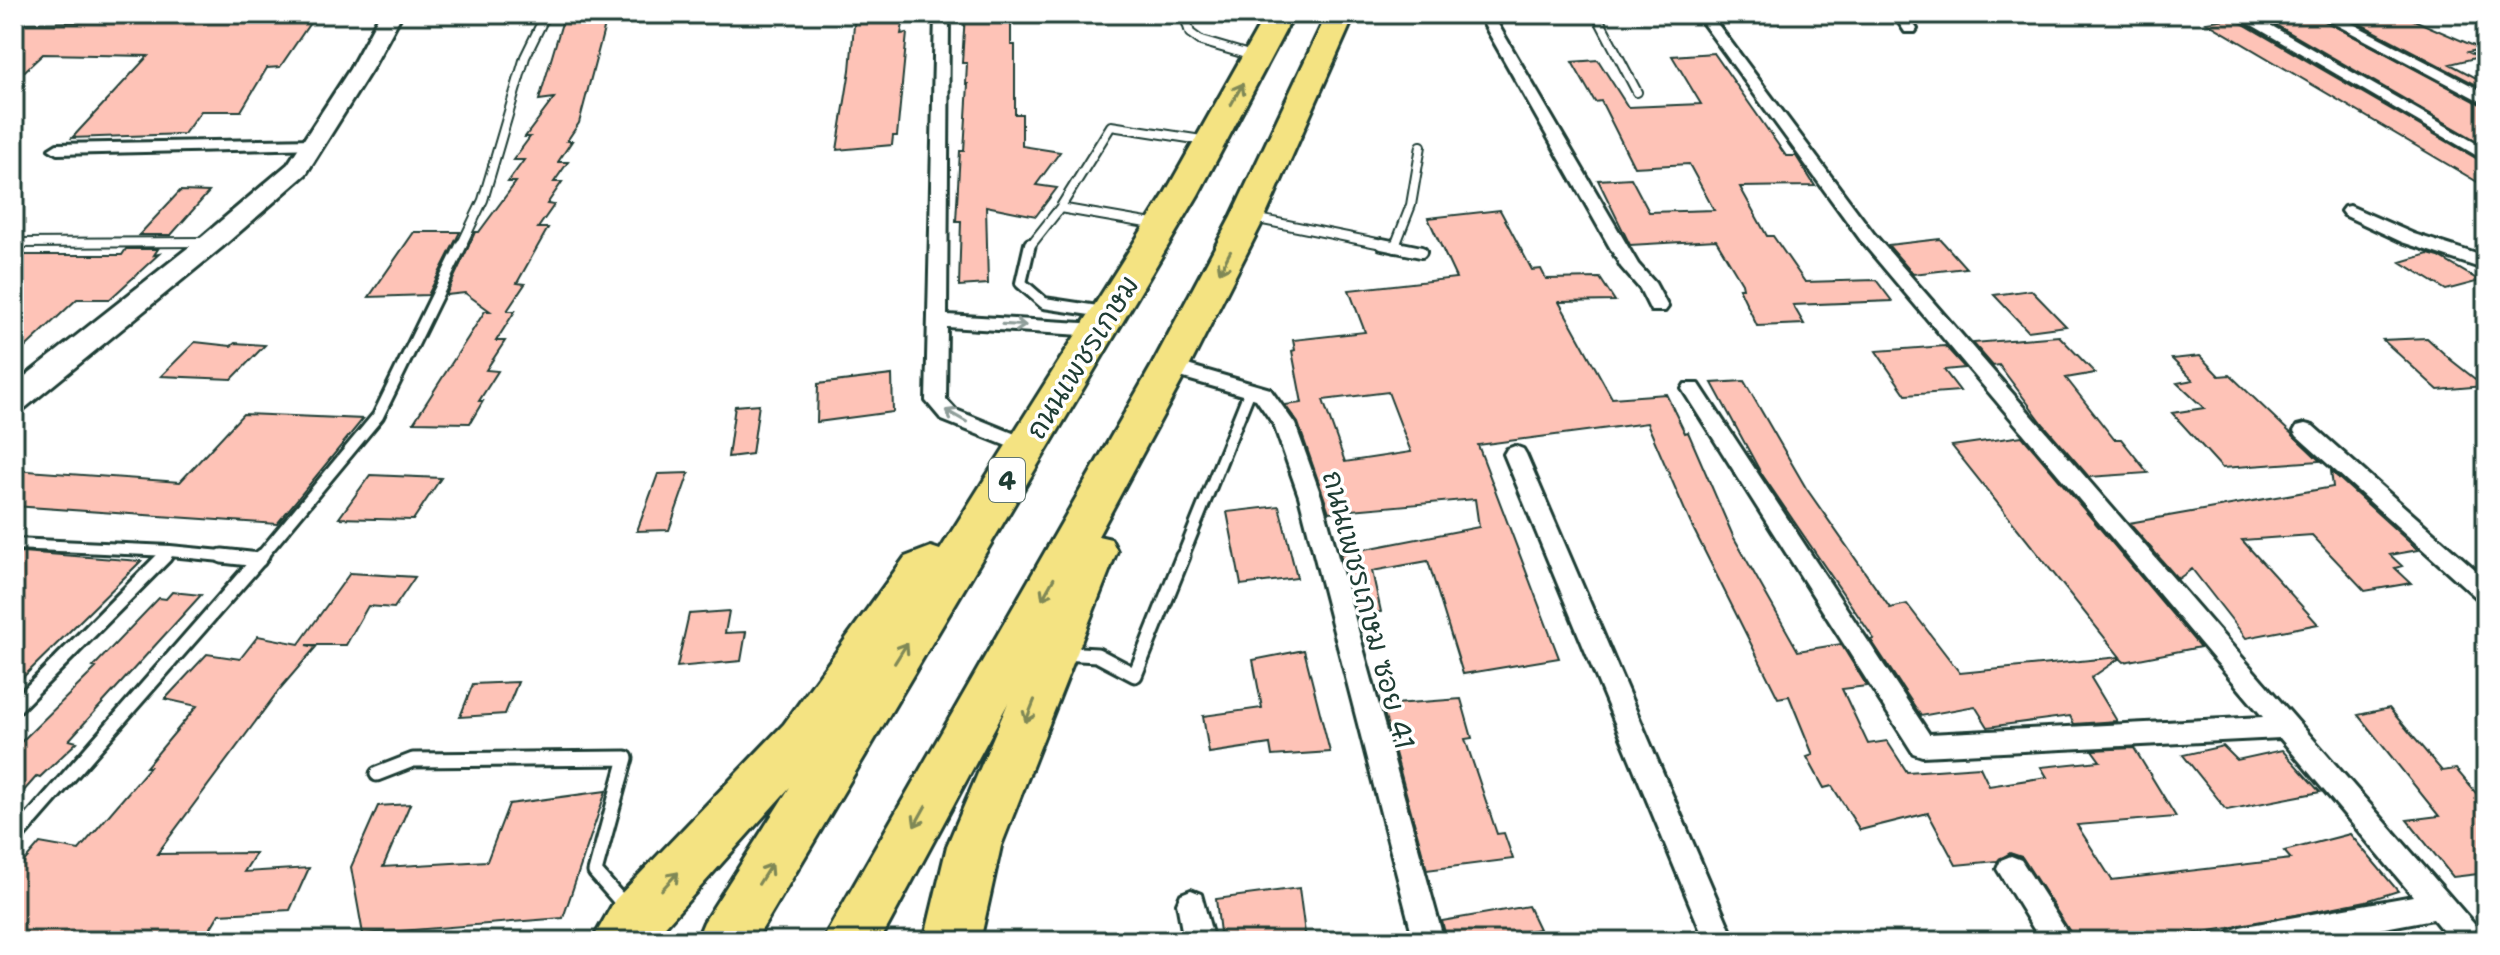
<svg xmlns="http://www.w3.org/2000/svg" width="2500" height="955" viewBox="0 0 2500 955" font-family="'Shantell Sans','Playpen Sans Thai',sans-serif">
	<rect width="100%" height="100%" fill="#fff"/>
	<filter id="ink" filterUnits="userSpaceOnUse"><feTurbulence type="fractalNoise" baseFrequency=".0125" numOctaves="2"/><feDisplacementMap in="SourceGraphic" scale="16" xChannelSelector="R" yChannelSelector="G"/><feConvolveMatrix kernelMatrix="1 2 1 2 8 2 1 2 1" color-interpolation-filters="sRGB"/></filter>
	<g filter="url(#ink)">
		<path fill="#fec3b7" stroke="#1f3d34" stroke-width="2" fill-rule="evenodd" d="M114,14H316L280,67L267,68L241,111H201L184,134L72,138L148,56L43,54L14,81V23L102,22Z
			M575,14H608L579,123L567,141H572L558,162H568L554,182H562L547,204L554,205L538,228H548L517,283L525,284L507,311H515L496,341H505L486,370L498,371L479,401H483L470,423L414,422L485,311H490L465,293L446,295L475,232H479L516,182H508L524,160H513L530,137H525L554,98L539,100L564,16Z
			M855,14H905L901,34L907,33L897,136H893L892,145L837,150L850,70Z
			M965,14H1008V21H1011V45H1015V114H1022V146L1060,152L1036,185L1057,188L1036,216L986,206L988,284L959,286L961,221H956L960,151H964L968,84H966L967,63H962Z
			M2257,14H2312L2486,107V146Z
			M2369,14H2400L2481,49L2468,52L2479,57L2450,64L2486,83V90L2349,18Z
			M2233,18L2486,164V187L2206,22Z
			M1714,53L1786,156H1796L1815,186L1740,187L1767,236H1773L1805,282L1876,280L1892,301L1793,305L1804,324L1757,326L1739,288H1743L1742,283L1716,240L1630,245L1598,180L1631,178L1649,212L1714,210L1689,164L1634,167L1601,101L1595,102L1572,62L1598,60L1628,107L1701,104L1672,56Z
			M180,191L209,192L171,235H139Z
			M1500,210L1532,270L1541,269L1546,279L1600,278L1615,301L1559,302L1612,398L1666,394L1685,433L1688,432L1733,536L1798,651L1841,644L1867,686L1842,689L1868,744L1887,741L1907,772L1980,767L1989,786L2047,777L2041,767L2100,761L2092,750L2134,748L2176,817L2077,825L2112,880L2291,859L2284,851L2350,834L2398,891L2366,901L2229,928L2144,941H2076L2022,857L2010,853L1997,861L1956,865L1928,813L1860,830L1832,786L1824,788L1807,757L1813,755L1789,696L1778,698L1690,522L1647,423L1478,445L1559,658L1463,674L1428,561L1372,571L1381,612L1357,615L1340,554L1479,527L1475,499L1329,512L1298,423L1285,405L1302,403L1292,351L1295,350L1293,340L1365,332L1349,290L1456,278L1428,218ZM1388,392L1411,452L1345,462L1323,400Z
			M414,232H460L428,295L369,297Z
			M1940,239L1966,268L1913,274L1888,245Z
			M126,249H158L154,255L159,254L110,299H77L14,358V255H122Z
			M2428,254L2439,257L2480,281L2446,290L2401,262Z
			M2031,290L2066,326L2028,331L1994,295Z
			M2059,336L2095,373L2066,378L2114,439H2121L2148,473L2089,477L2044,425L1999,365L1993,366L1973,343Z
			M2427,338L2451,360L2484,386L2438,390L2383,340Z
			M195,342L231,346L235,343L265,345L232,379L161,376Z
			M1945,346L1965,368L1944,370L1960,391L1906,395L1876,351Z
			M2200,356L2219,376L2230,375L2320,461L2222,468L2172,413L2204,408L2177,383L2193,380L2172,359Z
			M892,375L893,412L817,422L818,384Z
			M1744,381L1806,488L1890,608L1907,604L1960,673L2120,657L1952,446L2022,436L2200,647L2124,662L2120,658L2091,678L2117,721L2074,724L2070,716L1988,727L1975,706L1921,716L1871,640L1874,639L1761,473L1712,383Z
			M759,404L752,454L728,457L735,406Z
			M243,414L363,419L277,524L14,506V470L180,482Z
			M2331,471L2418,550L2390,555L2402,566L2395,568L2411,583L2365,591L2312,535L2242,540L2318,624L2246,638L2192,569L2178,579L2129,523L2333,487Z
			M689,473L669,530L637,531L658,474Z
			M370,475L441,478L413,520L339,518Z
			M1279,506L1297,578L1241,585L1227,512Z
			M22,552L141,561L14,686V560Z
			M350,573L415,577L394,608L368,606L346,645H306L316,647L279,690L157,854L256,853L244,872L309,868L290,910L219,914L203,941H14V873L40,843L79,850L150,767H146L197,706L165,699L207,654L240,659L258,636L299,644Z
			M172,592L201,595L69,740L77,742L40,777L37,776L14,802V749L96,668L93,667L159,598L166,599Z
			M729,611L725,633L746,632L741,661L677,667L689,614Z
			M1304,650L1330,752L1272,756L1270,744L1209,753L1203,716L1262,708L1253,660Z
			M518,682L505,714L460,717L473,684Z
			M1461,699L1472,738L1465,739L1497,834L1504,833L1513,859L1427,870L1382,705Z
			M2389,708L2442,771L2456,769L2486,805V873L2453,877L2407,820L2439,816L2358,715Z
			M2223,746L2237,760L2282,750L2320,792L2227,810L2183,755Z
			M606,791L563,918L363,934L351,867L378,806L410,804L383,867L487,861L509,804Z
			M1299,888L1306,941H1221L1216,899Z
			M1528,906L1539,929L1513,934L1514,941H1447L1442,921Z"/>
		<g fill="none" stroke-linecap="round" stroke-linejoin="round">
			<g stroke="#1f3d34" stroke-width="12">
				<path id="lane-far2" d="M1184,14L1190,33L1201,41L1256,57
					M1596,14L1637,92
					M1248,217L1392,246
					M1158,225L1060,208L1111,126L1208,141
					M14,243L207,242
					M461,246L483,200L525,57L546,14
					M1030,246L1060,208
					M1395,246L1411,205L1421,146"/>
			</g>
			<g stroke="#1f3d34" stroke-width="16">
				<path id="lane-far1" d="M1030,244L1021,283L1044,303L1104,312
					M1382,244L1421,252
					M1395,247L1396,244
					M14,544L170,551L242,558
					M163,558L170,551
					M260,558L378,416L462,244
					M1182,558L1250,390"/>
			</g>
			<g stroke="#1f3d34" stroke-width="19">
				<path id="lane" d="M222,556L259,560
					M1062,653L1097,655L1135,675L1183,556
					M14,708L165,556
					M377,774L413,760L626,758L595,872L625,906
					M14,839L262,556"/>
			</g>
			<g stroke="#1f3d34" stroke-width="6">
				<path id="street" d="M935,14H949L947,315L1099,324L1109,330L1099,336L947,327L946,399L956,410L1035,442L1038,447L1035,452L1027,454L942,420L926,401Z
					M1478,14H1492L1638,264L1655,283L1668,307L1665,311H1651L1640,289L1621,267Z
					M1696,14H1710L1874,234L2480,931L2485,941H2451L2433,919L2315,941H2225L2230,931L2240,927L2413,896L2280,738L1922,756L1913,753L1682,389L1685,384H1699L1929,734L2263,717L1862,242Z
					M1893,14H1907L1917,29L1915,32H1905Z
					M2233,14H2251L2486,149V161Z
					M2316,14H2334L2486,93V104Z
					M315,139L323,144L321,148L57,154L49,149L57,144Z
					M2350,206L2414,234L2486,257V270L2402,242L2344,215L2341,211L2344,207Z
					M1170,360L1270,389L1295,424L1321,496L1444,941H1414L1299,496L1274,425L1256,399L1163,372L1160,367Z
					M2305,424L2313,426L2486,579V602L2478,599L2297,436L2294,431L2297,426Z
					M1515,446L1523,449L1526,454L1735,941H1705L1504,454L1507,449Z
					M2011,856L2021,860L2073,941H2041L1997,869L2001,860Z
					M1191,890L1201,894L1214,941H1184L1177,903L1181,894Z"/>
			</g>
			<g stroke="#1f3d34" stroke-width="6">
				<path id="secondary" d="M380,14H402L372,69L306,174L221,248L25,408L14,411V385L203,236L288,164L350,69Z"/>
			</g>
			<g stroke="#1f3d34" stroke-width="6">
				<path id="highway" d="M1266,14H1294L1198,195L755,941H696L704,922L790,787L652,941H592L615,900L784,724L905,557L931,547L940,550L1164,195Z
					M1327,14H1355L1265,217L1189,367L1098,536L1111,539L1117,551L1001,846L980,941H924L947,846L1008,703L880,941H822L1151,367L1231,217Z"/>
			</g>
			<use href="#lane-far2" stroke="#fff" stroke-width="8"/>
			<use href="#lane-far1" stroke="#fff" stroke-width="10"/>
			<use href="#lane" stroke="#fff" stroke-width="13"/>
			<use href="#street" fill="#fff" fill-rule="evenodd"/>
			<use href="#secondary" fill="#fff" fill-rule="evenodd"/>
			<use href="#highway" fill="#f4e382" fill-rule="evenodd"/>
		</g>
		<defs><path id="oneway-shaft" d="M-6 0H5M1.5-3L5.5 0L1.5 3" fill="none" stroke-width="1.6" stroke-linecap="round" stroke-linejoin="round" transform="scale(2)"/></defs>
		<g stroke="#7f8857">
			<use href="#oneway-shaft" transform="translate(1237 94) rotate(-61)"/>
			<use href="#oneway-shaft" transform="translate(1225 262) rotate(117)"/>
			<use href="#oneway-shaft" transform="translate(1048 589) rotate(119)"/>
			<use href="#oneway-shaft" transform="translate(901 653) rotate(-58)"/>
			<use href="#oneway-shaft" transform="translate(1030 711) rotate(112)"/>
			<use href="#oneway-shaft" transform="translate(920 816) rotate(119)"/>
			<use href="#oneway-shaft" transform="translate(765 874) rotate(-58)"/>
			<use href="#oneway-shaft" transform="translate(670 881) rotate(-47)"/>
		</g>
		<g stroke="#8f9e9a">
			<use href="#oneway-shaft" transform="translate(1014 325) rotate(3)"/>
			<use href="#oneway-shaft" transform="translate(956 416) rotate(-151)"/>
		</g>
	</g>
	<g text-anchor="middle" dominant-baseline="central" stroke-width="7" stroke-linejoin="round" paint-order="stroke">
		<rect fill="#fff" stroke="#627771" stroke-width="2" x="989" y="458" width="36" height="44" rx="6"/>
		<g font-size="26" font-weight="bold" fill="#1f3d34">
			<text x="1007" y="480">4</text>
		</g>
		<g font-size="28" fill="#1f3d34" stroke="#fff">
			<text transform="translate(1082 357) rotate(-58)">ถนนเพชรเกษม</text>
			<text transform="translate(1369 610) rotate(75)">ถนนเพชรเกษม ซอย 41</text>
		</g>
	</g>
	<rect width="2500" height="955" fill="none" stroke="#fff" stroke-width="48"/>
	<rect x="24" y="24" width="2452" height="907" fill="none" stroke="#1f3d34" stroke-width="3" filter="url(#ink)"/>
</svg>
